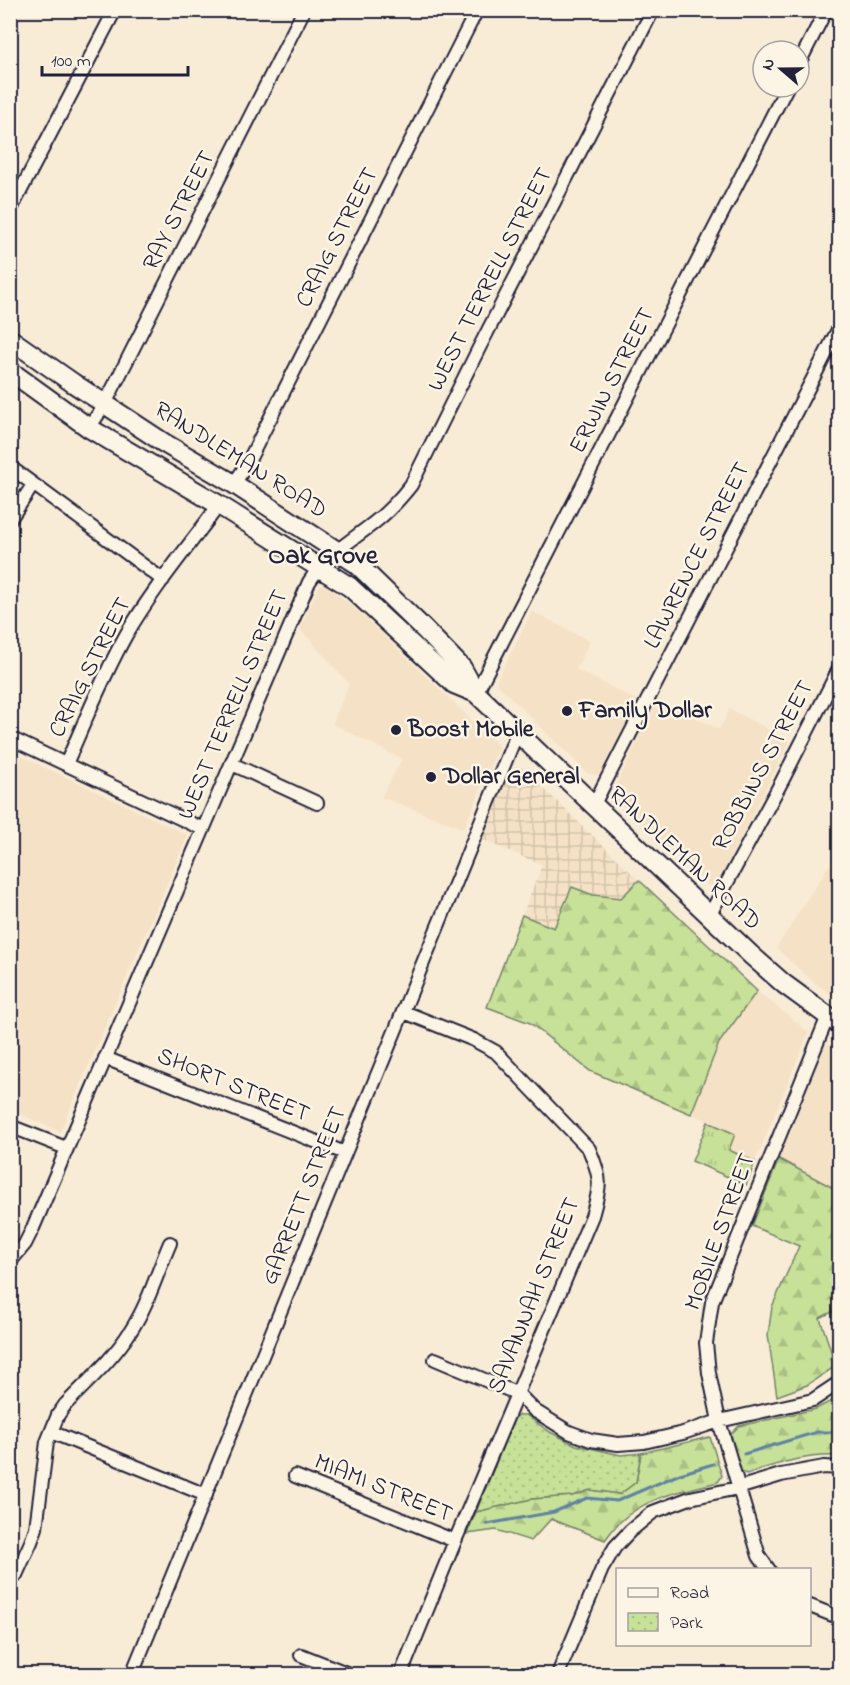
<svg xmlns="http://www.w3.org/2000/svg" width="850" height="1685" viewBox="0 0 850 1685" font-family="'Indie Flower',sans-serif">
	<defs>
		<pattern id="industrial-grid" width="8" height="8" patternUnits="userSpaceOnUse" patternTransform="scale(1.5)"><rect width="8" height="8" fill="#f5e2c6"/><path d="M0 4h8M4 0v8" fill="none" stroke="#d2c2ab"/></pattern>
		<pattern id="grass-tufts" width="24" height="20" patternUnits="userSpaceOnUse" patternTransform="scale(1.5)"><rect width="24" height="20" fill="#c7e198"/><path d="M3 7l-1-3M5 7V3M7 7l1-3M15 17l-1-3M17 17v-4M19 17l1-3" fill="none" stroke="#abc184"/></pattern>
		<pattern id="forest-firs" width="22" height="20" patternUnits="userSpaceOnUse" patternTransform="scale(1.5)"><rect width="22" height="20" fill="#c7e198"/><path d="M5 1l3.5 6h-7zM16 11l3.5 6h-7z" fill="#abc184"/></pattern>
		<pattern id="park-dots" width="8" height="8" patternUnits="userSpaceOnUse" patternTransform="scale(1.5)"><rect width="8" height="8" fill="#c7e198"/><path d="M2 2h.1M6 6h.1" fill="none" stroke="#abc184" stroke-width="1.8" stroke-linecap="round"/></pattern>
	</defs>
	<rect width="100%" height="100%" fill="#f9ecd7"/>
	<filter id="ink" filterUnits="userSpaceOnUse"><feTurbulence type="fractalNoise" baseFrequency=".0167" numOctaves="2"/><feDisplacementMap in="SourceGraphic" scale="12" xChannelSelector="R" yChannelSelector="G"/><feConvolveMatrix kernelMatrix="1 2 1 2 8 2 1 2 1" color-interpolation-filters="sRGB"/></filter>
	<g filter="url(#ink)">
		<path fill="#f5e2c6" d="M325,584L356,609L498,745V749L464,829L381,797L402,759L332,724L349,684L300,629L319,586Z
			M532,611L590,641L576,669L638,701L600,773L597,775L588,774L497,684V680Z
			M658,699L719,729L730,709L790,741L718,883L712,886L707,885L611,795Z
			M11,751L188,835L60,1132L11,1110Z
			M829,865L839,870V1001L806,976L776,948Z
			M757,991L809,1032L755,1162L728,1150L735,1134L691,1114L719,1043Z
			M829,1044L839,1050V1191L779,1159L825,1046Z"/>
		<path fill="url(#industrial-grid)" d="M514,767H521L639,880L622,898L593,895L572,887L554,928L522,915L542,865L481,839L509,773Z"/>
		<path fill="url(#grass-tufts)" stroke="#74826a" stroke-width="1.5" d="M708,1122L735,1134L729,1150L755,1162L746,1185L692,1161Z"/>
		<path fill="url(#forest-firs)" stroke="#74826a" stroke-width="1.5" d="M639,880L757,991L719,1043L691,1114L590,1071L530,1023L487,1007L522,915L554,928L572,887L593,895L621,898Z
			M779,1159L839,1191L840,1308L820,1318L836,1366L807,1385L777,1396L768,1335L772,1307L799,1246L752,1226Z
			M839,1397V1456C806,1454 777,1464 746,1474L740,1471L731,1434L739,1426L816,1409Z
			M710,1437L722,1476L718,1482C684,1491 647,1496 620,1522C614,1527 610,1534 605,1540L551,1519L531,1541L496,1530L467,1534L476,1512L531,1499L572,1496L590,1490L620,1494L636,1482L641,1453Z"/>
		<path fill="url(#park-dots)" stroke="#74826a" stroke-width="1.5" d="M519,1415H526L550,1432L576,1445L621,1455L641,1453L636,1482L620,1494L590,1490L572,1496L531,1499L476,1512L514,1419Z"/>
		<g fill="none" stroke-linecap="round" stroke-linejoin="round">
			<path stroke="#5f83a2" stroke-width="3" d="M744,1454L817,1432H840
				M487,1524L554,1512L587,1498L617,1501L680,1474L713,1464"/>
			<g stroke="#22223b" stroke-width="16">
				<path id="street" d="M799,63L826,10
					M10,211L115,10
					M89,428L105,404L304,10
					M10,467L163,580
					M234,484L247,464L477,10
					M10,519L33,485
					M476,693L787,87
					M10,738L203,829
					M66,764C85,721 103,676 126,635C152,590 188,547 219,505
					M232,764L317,803
					M593,806L840,326
					M709,916L782,781L840,667
					M105,1058L345,1153
					M10,1126L66,1148
					M10,1262L25,1244L33,1228L309,582C327,554 350,542 375,522C389,511 400,499 411,485L479,348L653,10
					M435,1359L518,1394L535,1411L569,1432L591,1440L618,1444L644,1442L683,1433L719,1421L813,1400L840,1382
					M51,1432L206,1495
					M295,1476L455,1541
					M769,1570L759,1556L719,1421L709,1373L706,1343L712,1302L828,1016
					M16,1575L31,1542L36,1528L47,1442L58,1415L65,1405C87,1382 113,1359 130,1332C148,1305 157,1273 170,1243
					M810,1606L840,1618
					M301,1655L349,1674
					M132,1674L517,733
					M401,1674L455,1541L592,1216C601,1185 602,1179 589,1149L496,1052L474,1040L404,1012
					M558,1674L602,1569L615,1547L630,1531L653,1512L690,1498L738,1488L781,1475L824,1467L840,1468"/>
			</g>
			<g stroke="#22223b" stroke-width="22">
				<path id="primary" d="M10,339L73,383L164,443L234,484L357,564L424,629L462,668L476,693L751,955L784,984L840,1025
					M10,371L89,428L219,505L350,587L454,684L476,693"/>
			</g>
			<use href="#street" stroke="#fcf5e5" stroke-width="12"/>
			<use href="#primary" stroke="#fcf5e5" stroke-width="18"/>
		</g>
	</g>
	<g fill="#22223b" stroke="#fcf5e5" stroke-width="2">
		<circle cx="567" cy="711" r="6"/>
		<circle cx="396" cy="730" r="6"/>
		<circle cx="431" cy="777" r="6"/>
	</g>
	<g text-anchor="middle" dominant-baseline="central" stroke-width="5" stroke-linejoin="round" paint-order="stroke">
		<g font-size="24" fill="#22223b" stroke="#fcf5e5">
			<text transform="translate(180 211) rotate(-63)">RAY STREET</text>
			<text transform="translate(338 238) rotate(-63)">CRAIG STREET</text>
			<text transform="translate(491 280) rotate(-63)">WEST TERRELL STREET</text>
			<text transform="translate(613 381) rotate(-63)">ERWIN STREET</text>
			<text transform="translate(240 461) rotate(32)">RANDLEMAN ROAD</text>
			<text transform="translate(698 556) rotate(-63)">LAWRENCE STREET</text>
			<text transform="translate(91 668) rotate(-63)">CRAIG STREET</text>
			<text transform="translate(234 705) rotate(-67)">WEST TERRELL STREET</text>
			<text transform="translate(764 766) rotate(-62)">ROBBINS STREET</text>
			<text transform="translate(684 859) rotate(43)">RANDLEMAN ROAD</text>
			<text transform="translate(233 1086) rotate(22)">SHORT STREET</text>
			<text transform="translate(305 1196) rotate(-68)">GARRETT STREET</text>
			<text transform="translate(721 1232) rotate(-70)">MOBILE STREET</text>
			<text transform="translate(535 1296) rotate(-68)">SAVANNAH STREET</text>
			<text transform="translate(383 1489) rotate(22)">MIAMI STREET</text>
		</g>
		<g font-size="24" font-weight="bold" fill="#22223b" stroke="#fcf5e5" text-anchor="start">
			<text x="579" y="711">Family Dollar</text>
			<text x="408" y="730">Boost Mobile</text>
			<text x="443" y="777">Dollar General</text>
		</g>
		<g font-size="26" font-weight="bold" fill="#22223b" stroke="#fcf5e5">
			<text x="323" y="557">Oak Grove</text>
		</g>
	</g>
	<rect width="850" height="1685" fill="none" stroke="#fcf5e5" stroke-width="36"/>
	<rect x="18" y="18" width="814" height="1649" fill="none" stroke="#22223b" stroke-width="2" filter="url(#ink)"/>
	<rect x="616" y="1568" width="195" height="78" fill="#fcf5e5" stroke="#a5a1a1" stroke-width="1.5"/>
	<rect x="628" y="1588" width="30" height="9" fill="#fcf5e5" stroke="#a5a1a1" stroke-width="1.5"/>
	<text x="670" y="1598" font-size="18" fill="#22223b">Road</text>
	<rect x="628" y="1613" width="30" height="18" fill="url(#park-dots)" stroke="#a5a1a1" stroke-width="1.5"/>
	<text x="670" y="1628" font-size="18" fill="#22223b">Park</text>
	<g transform="translate(781 69) rotate(290)"><circle r="28" fill="#fcf5e5" stroke="#a5a1a1" stroke-width="1.5"/>
	<path d="M0-4.5L10 22L0 15L-10 22Z" fill="#22223b"/>
	<text y="-9" font-size="16" font-weight="bold" text-anchor="middle" fill="#22223b">N</text>
	</g>
	<path d="M42 66v9h146v-9" fill="none" stroke="#22223b" stroke-width="3"/>
	<text x="51" y="66" font-size="18" fill="#22223b" stroke="#fcf5e5" stroke-width="4.5" paint-order="stroke">100 m</text>
</svg>
